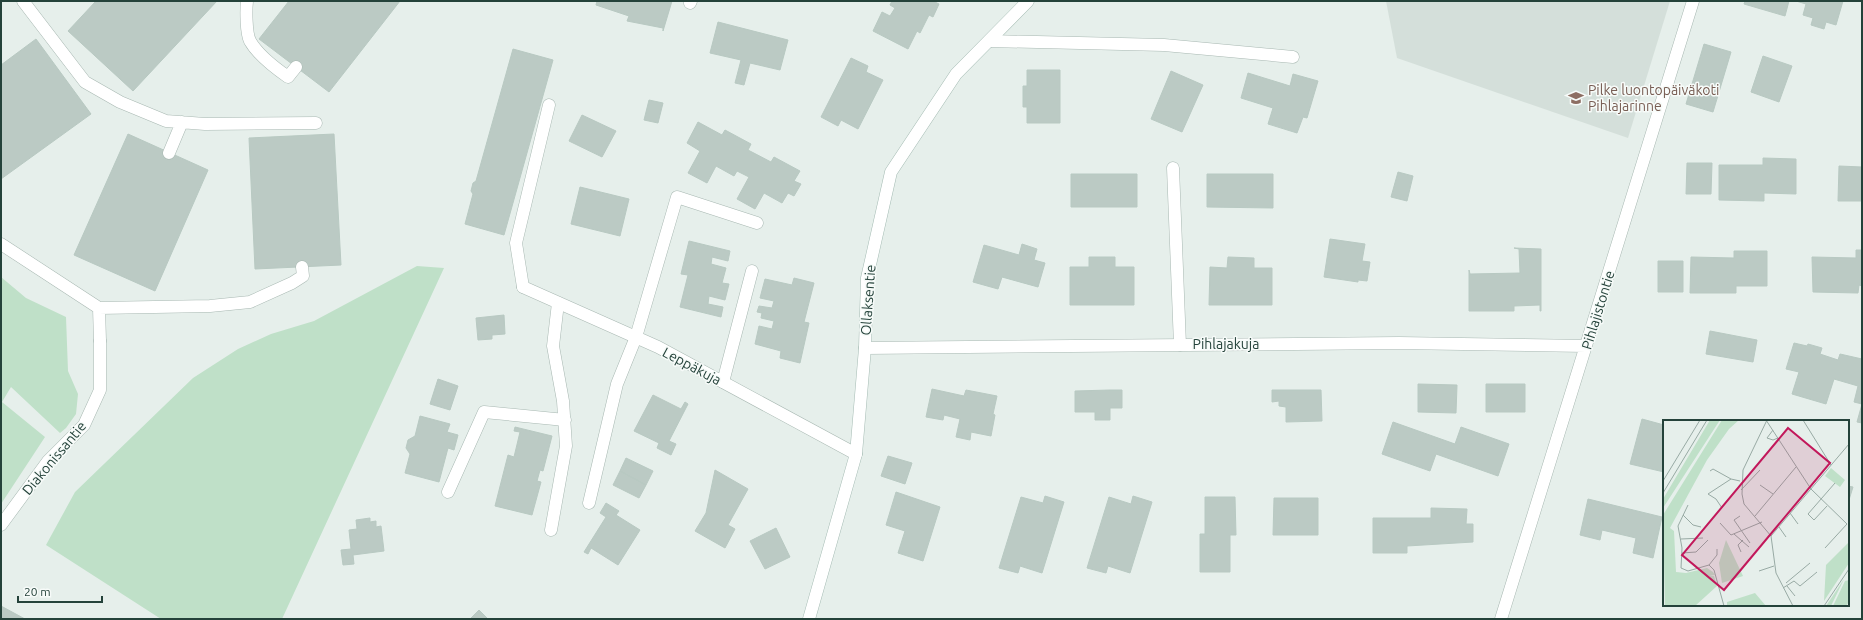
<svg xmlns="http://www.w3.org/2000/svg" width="1863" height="620" viewBox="0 0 1863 620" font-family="Ubuntu,sans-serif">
	<rect width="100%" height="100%" fill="#e6efeb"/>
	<path fill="#d4dfda" d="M1386,1H1670L1628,138L1397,58Z"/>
	<path fill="#bfe0c8" d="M417,266L444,268L282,619H161L46,545L75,492L193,378L238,349L271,334L314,321Z
		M1,277L26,298L66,317L68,371L78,394L76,414L66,428L60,433L11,387L2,402L45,437L1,504Z"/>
	<path fill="#bbcac4" stroke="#b8c9c2" d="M96,1H217L133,91L68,31Z
		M289,1H400L329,92L259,39Z
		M597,1H672L663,31V28L627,21L629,16L596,5Z
		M892,1H933L939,4L933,17L929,15L920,33L917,31L908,49L873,31L882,12L890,16L895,8L890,5Z
		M1745,1H1789L1785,16L1744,4Z
		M1796,1H1843L1836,25L1826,22L1824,29L1811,25L1813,18L1803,15L1806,4Z
		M718,22L788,40L780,70L750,63L744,85L735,83L741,60L710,53Z
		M36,39L91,114L1,179V65Z
		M1704,44L1731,52L1713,112L1686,104Z
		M513,49L553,60L504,235L465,224L473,194L471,191L473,183L476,181Z
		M1763,56L1792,66L1779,102L1751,92Z
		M851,58L868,66L866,72L883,80L858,129L841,120L838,126L821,117Z
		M1027,70H1060V123H1027V107H1023V86H1027Z
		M1171,71L1203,85L1182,132L1151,119Z
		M1248,73L1290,86L1293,74L1318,81L1307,118L1303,117L1297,133L1268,124L1273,108L1241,98Z
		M649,100L663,103L658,123L644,120Z
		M582,115L616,131L602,157L569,141Z
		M698,122L722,135L725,130L751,144L748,150L771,162L774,157L800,171L794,181L801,184L794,196L788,193L782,203L764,193L755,209L737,199L749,177L737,171L734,176L716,166L707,183L688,173L700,151L687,143Z
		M128,134L208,170L155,291L74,255Z
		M334,134L341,265L255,269L249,138Z
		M1763,158L1796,159V194L1764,193V201L1719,200V165H1763Z
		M1687,163H1712L1711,194H1686Z
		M1839,166L1862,167V201H1838Z
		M1398,172L1413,176L1407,201L1391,197Z
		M1071,174H1137V207H1071Z
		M1207,174H1273V208L1207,207Z
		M580,187L629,199L620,236L571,224Z
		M1330,239L1365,244L1362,261L1370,262L1367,281L1358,280V282L1324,277Z
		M689,241L730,251L728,261L712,257L711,264L726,268L722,283L729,284L725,300L709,296L708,304L723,307L721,317L680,307L688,275L681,274Z
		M1022,244L1037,249L1034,260L1045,263L1038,287L1002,277L998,289L973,282L984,245L1019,255Z
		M1514,248L1541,249V311H1540V305L1514,306V311H1469V270L1470,274L1520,273L1519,249Z
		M1856,250H1862V286L1859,285L1858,293L1813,292L1812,257L1856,258Z
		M1734,251H1767V286H1736V293H1690L1691,257L1734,258Z
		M1089,257H1115V267H1134V305H1070V267H1089Z
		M1228,257L1254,258V268H1272V305H1209L1210,267L1227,268Z
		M1658,261H1683V292H1658Z
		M794,278L814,283L804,322L809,323L800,363L780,358L781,351L755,344L759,326L772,329L774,321L761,318L762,313L757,312L759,306L772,308L774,301L760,298L765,279L792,285Z
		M504,315L505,334L492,335V339L478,340L476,318Z
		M1710,331L1757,340L1753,362L1706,354Z
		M1794,343L1807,346L1808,344L1822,348L1820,354L1838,360L1840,354L1862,359V423L1857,422L1862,404L1854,402L1858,386L1834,379L1826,404L1792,394L1799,372L1786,369Z
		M438,379L458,386L450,410L430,404Z
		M1418,384L1457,385L1456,413L1418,412Z
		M1486,384H1525V412H1486Z
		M932,389L964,396L966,390L997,396L993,414L995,415L991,436L971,432L970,440L956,437L960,419L944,415L943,420L926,417Z
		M1110,390H1122V408H1110V420H1095V412H1075V391Z
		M1272,390H1321L1322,421L1286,422V407L1279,406V401L1272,402Z
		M653,395L681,409L685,402L688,404L669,441L676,444L671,455L657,448L659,443L634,431Z
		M420,416L450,424L447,432L458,435L454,450L448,448L439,482L405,473L410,454L406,448L408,440L415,436Z
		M1642,419L1664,425V472L1630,464Z
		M1393,422L1455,444L1461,427L1509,444L1498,476L1436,454L1430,471L1382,454Z
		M515,427L552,436L543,471L540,470L537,481L541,482L532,515L495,506L508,455L514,457L520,432L514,431Z
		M888,456L912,463L905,484L881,476Z
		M626,458L653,471L646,485L620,471Z
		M715,470L748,489L728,525L735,529L725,548L695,531L706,513Z
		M620,471L646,485L639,498L613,485Z
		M1848,486L1853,487L1848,503Z
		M896,492L940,507L923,561L898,553L905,531L886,525Z
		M1045,496L1064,502L1042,573L1020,566L1018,573L999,568L1021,497L1043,503Z
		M1133,496L1152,502L1130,573L1108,566L1106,573L1087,568L1109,497L1131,504Z
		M1205,497H1235L1236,535H1230V572H1200V534H1205Z
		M1274,498H1318V535H1273Z
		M1588,499L1662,517L1653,558L1633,553L1636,538L1602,530L1600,540L1580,535Z
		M606,503L619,511L616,515L640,530L618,565L591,548L588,554L584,552L606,517L600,513Z
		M1431,508L1467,509L1466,524H1473V542L1407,546V553H1373V518H1431Z
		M370,518V522L376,521V527L381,526L384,551L353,555L354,564L343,565L341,550L351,549L349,530L357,529L356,520Z
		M776,528L790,557L765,569L750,541Z
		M1,606L25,619H1Z
		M479,610L488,619L471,618Z"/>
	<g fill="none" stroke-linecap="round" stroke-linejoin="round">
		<g stroke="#a8b8b2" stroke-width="13">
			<path id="lane" d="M23,1L85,82L120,102L166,121L205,124L316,123
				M247,1C246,10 246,33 250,41C258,55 275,68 288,77L296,67
				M690,3L691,1
				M989,41L1164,45L1293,57
				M169,153L182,122
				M1173,168L1180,345
				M1,244L99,308L100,341
				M523,287L516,243L549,105
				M99,308L210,306L250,302L292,283L303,276L302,267
				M723,382L752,271
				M448,492L484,412L565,420
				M589,503L617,384L636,337L677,197L757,223
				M551,530L566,446L563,401L553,346L558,303"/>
		</g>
		<g stroke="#a8b8b2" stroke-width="13">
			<path id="street" d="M523,287L658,347L856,454
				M865,348L1399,343L1586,346
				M1,525L48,461L84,425L100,390V341
				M1501,619L1693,1"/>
		</g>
		<g stroke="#a4bbb3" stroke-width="13">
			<path id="secondary" d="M809,619L856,454L865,348L867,278L891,172L956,74L1028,1"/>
		</g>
		<use href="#lane" stroke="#fff" stroke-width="12"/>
		<use href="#street" stroke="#fff" stroke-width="12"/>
		<use href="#secondary" stroke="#fff" stroke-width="12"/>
	</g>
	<defs>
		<g id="school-bare" transform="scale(1.2)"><path d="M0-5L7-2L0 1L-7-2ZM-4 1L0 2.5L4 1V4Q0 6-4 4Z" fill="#8d6e63" stroke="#f7fbf9" stroke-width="2.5" paint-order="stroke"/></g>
	</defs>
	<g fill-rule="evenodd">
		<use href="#school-bare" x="1576" y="98"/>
	</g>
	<g text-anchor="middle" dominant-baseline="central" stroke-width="3" stroke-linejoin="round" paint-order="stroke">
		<g font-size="14" fill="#785e54" stroke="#f7fbf9" text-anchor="start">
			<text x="1588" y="90">Pilke luontopäiväkoti<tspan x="1588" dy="16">Pihlajarinne</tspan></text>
		</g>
		<g font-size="14" fill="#24423a" stroke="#f7fbf9">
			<text transform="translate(868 300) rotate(-86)">Ollaksentie</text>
			<text transform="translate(1598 310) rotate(-73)">Pihlajistontie</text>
			<text x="1226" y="344">Pihlajakuja</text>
			<text transform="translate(692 366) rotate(28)">Leppäkuja</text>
			<text transform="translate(54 458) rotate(-50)">Diakonissantie</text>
		</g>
	</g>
	<g transform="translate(1663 420)">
		<rect width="186" height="186" fill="#e6efeb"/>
		<path d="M47,0H57L0,88V79ZM59,0H76L66,9L44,40L7,108L11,111L13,152L23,153L44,148L50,152L52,155L46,156H51L54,166L32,186H2L0,95ZM168,48L182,60L177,67L162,56ZM63,120L80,156L59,163L56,143ZM186,122V143L161,181L163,145ZM181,159L168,186H163ZM186,160V182L183,186H170L182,161ZM92,173L103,186H64V182Z" fill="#bfe0c8"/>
		<path fill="none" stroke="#98aaa4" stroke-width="1" d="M103,0L148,69L184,104L162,128M104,0L80,50L79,74L81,84L108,116L113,153L130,186M140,0L168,45M110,10L104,18L110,20L115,18M47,51L50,49L68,59M0,61L37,0M97,65L110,74M78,70L97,50M0,73L44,0M45,74L68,59L77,61M45,74L53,79L59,88M25,85L15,106L19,128L18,148L25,151L46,145L51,150L61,186M164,86L151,100L145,94L172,63M127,93L135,104M20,95L30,105L38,107M77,96L71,100L87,123M92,96L133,47M57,103L68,115L99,102M116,107L123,117M71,114L86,127M108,116L186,24M18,119L40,118M78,132L75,125L80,120M19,133L33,132L45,120M46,145L54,135V129M96,151L111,146M123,163L147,143M124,166L132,176M120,168L131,161L137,166L154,152M161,186L186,149"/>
		<path fill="#c2185b" fill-opacity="0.15" stroke="#c2185b" stroke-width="2" d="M125,8L167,43L61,170L19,135Z"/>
		<rect width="186" height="186" fill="none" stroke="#24423a" stroke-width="2"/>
	</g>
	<rect width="1863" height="620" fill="none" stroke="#24423a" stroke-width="4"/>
	<path d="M18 596v6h84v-6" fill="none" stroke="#24423a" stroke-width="2"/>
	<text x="24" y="596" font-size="12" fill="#24423a" stroke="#f7fbf9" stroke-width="3" paint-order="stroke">20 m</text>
</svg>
